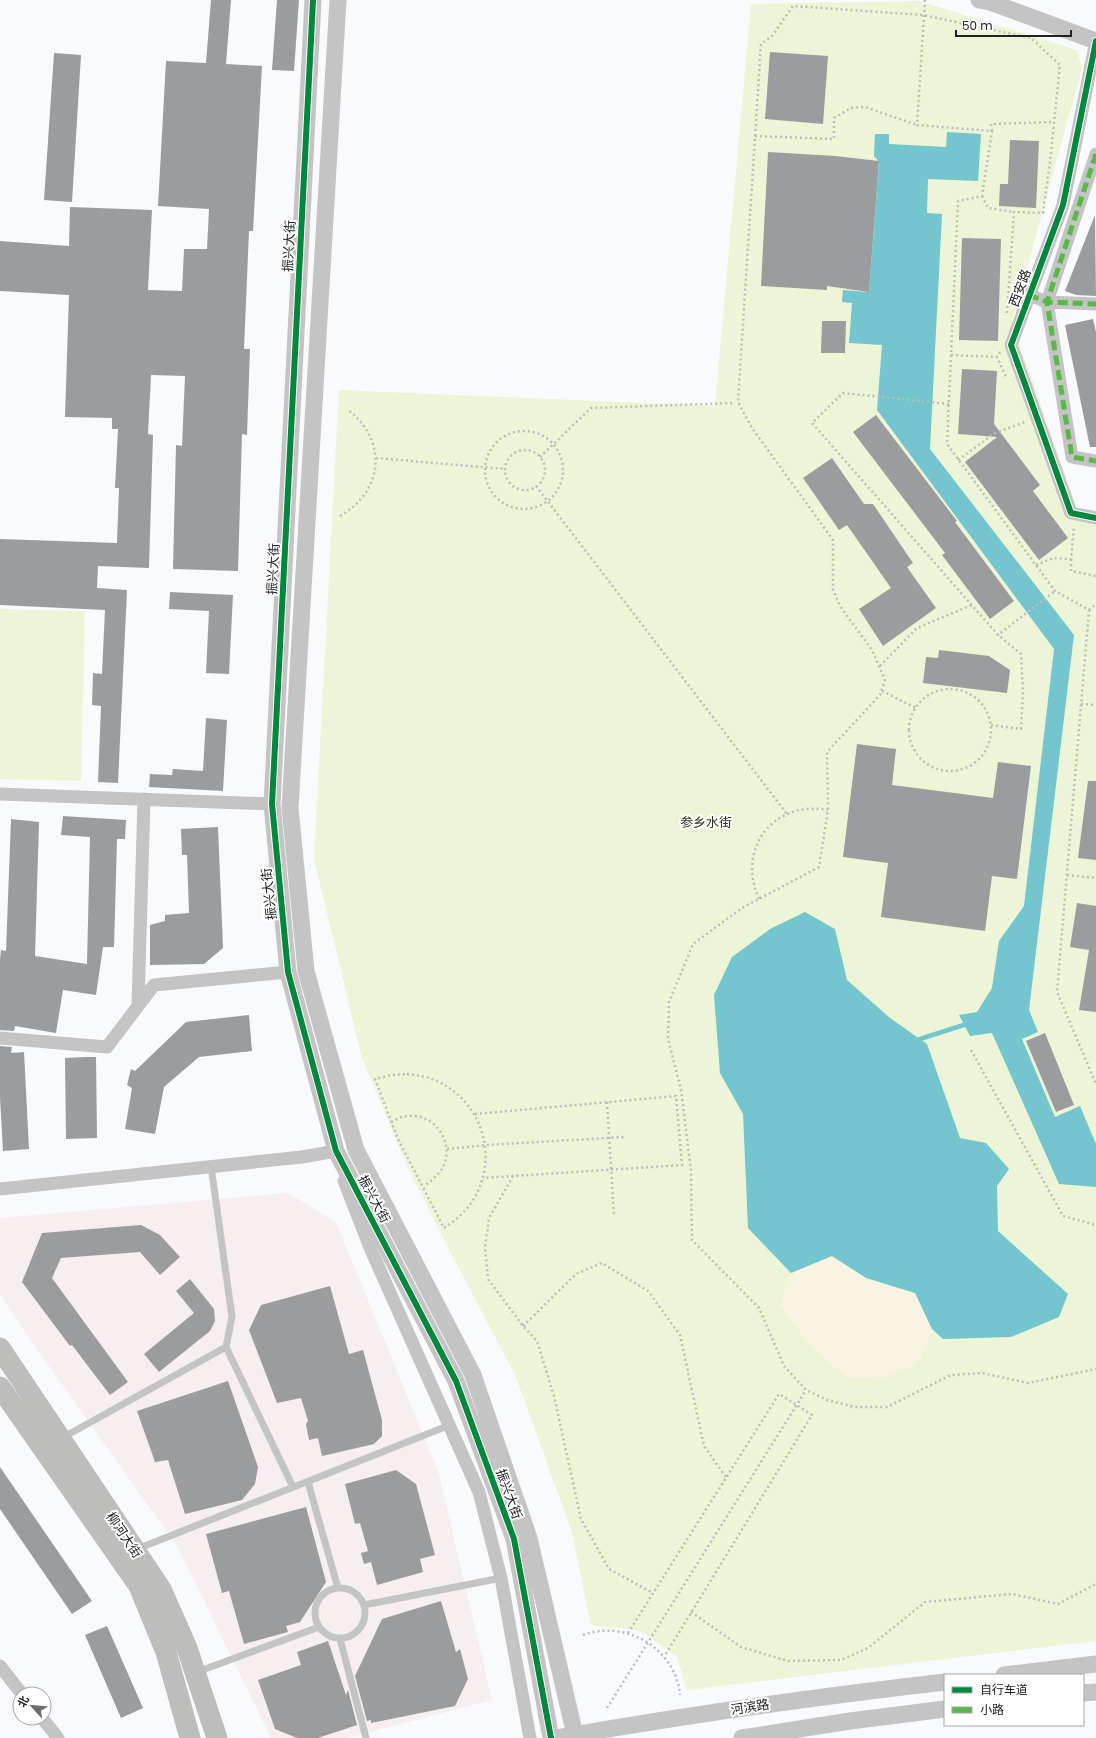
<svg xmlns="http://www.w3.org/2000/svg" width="1096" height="1738" viewBox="0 0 1096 1738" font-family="Poppins,'Noto Sans SC',sans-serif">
	<rect width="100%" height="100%" fill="#f8fafd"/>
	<path fill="#f6eeef" d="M288,1193L336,1222L438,1471L492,1700L347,1738H271L177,1546L34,1345L0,1295V1218Z"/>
	<path fill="#ecf5d6" d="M919,1L1077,50L1082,69L1012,322L1080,517L1096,521V1641L687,1690L677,1657L641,1631L591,1625L571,1529L516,1377L454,1259L407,1166L362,1058L314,859L339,390L715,406L751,4Z
		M0,609L85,611L81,781L0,779Z"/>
	<path fill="#f9f4e2" d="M832,1256L866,1278L915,1293L932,1329L919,1362L883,1379L847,1378L807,1342L780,1305L791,1273Z"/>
	<path fill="#73c6ce" d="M947,132L981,134L978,181L928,179L927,213L942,214L930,449L1074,635L1029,1010L1038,1032L1022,1039L1055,1117L1080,1106L1096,1144V1187L1059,1184L992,1033L970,1036L959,1015L977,1012L992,988L999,941L1024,906L1054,649L877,410L882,345L849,343L852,303L842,302L843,290L869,292L879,162L874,156L875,134H889V144L946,147Z
		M805,912L835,929L847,980L890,1018L927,1044L960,1138L986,1143L1009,1169L997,1186L998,1231L1068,1294L1059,1317L1011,1337L943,1339L932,1329L915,1293L866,1278L832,1256L791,1273L748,1228L743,1114L720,1073L714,995L732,957L770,929Z"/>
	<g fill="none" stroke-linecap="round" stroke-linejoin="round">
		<path stroke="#73c6ce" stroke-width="4.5" d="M920,1039L970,1023"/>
	</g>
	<path fill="#9a9c9e" d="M211,0H231L226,64L262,66L253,231H249L244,349H250L247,435L242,434L238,571L173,569L176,445L182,446L185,376L151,375L148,434L153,435L149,568L98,566L97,588L127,590L118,783L98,782L101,706L92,705L93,673L102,674L105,610L0,605V539L117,543L119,488H115L118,429H112V418L65,417L69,295L0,291V241L69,246L70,207L152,210L148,290L182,291L184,249H207L209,209L158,206L166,61L206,63Z
		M277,0H299L294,71L272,70Z
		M770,52L828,56L823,124L765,119Z
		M54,53L81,55L72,202L44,200Z
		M1010,140L1039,141L1036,208L999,206L1000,184H1008Z
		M768,152L835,156L879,161L869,292L827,286V290L761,286Z
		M1095,215L1096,296L1076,295L1065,291Z
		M962,238L1001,239L998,341L959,340Z
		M1093,319L1096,332V447H1090L1065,325Z
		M822,321H846L845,353H821Z
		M962,369L997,371L994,424L1040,485L1033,491L1068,538L1039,560L965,462L997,437L958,434Z
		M876,415L957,521L955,522L1014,601L990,619L942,555L945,553L853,432Z
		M832,458L864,504H873L913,563L907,567L936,608L883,646L859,609L891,588L847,525L839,530L803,478Z
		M170,592L233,595L229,674L206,673L209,611L169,609Z
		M939,650L989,656L1010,670L1007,693L923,683L926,657L938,658Z
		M206,718L227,720L223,791L149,787L150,774L172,775L173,769L203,771Z
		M857,744L896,749L892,785L993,798L998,762L1031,766L1017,879L992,876L985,931L881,917L888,863L843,857Z
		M1088,781H1096V860L1078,858Z
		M63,816L126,820L125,839H117L114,947H103L96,995L63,990L56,1033L15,1026L14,1031L0,1030V960L1,950L6,951L11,819L39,822L35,956L87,964L90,837L61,835Z
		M218,827L223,948L204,964L150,965V925L165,921V915L189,913L187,855H182L181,829Z
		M1077,903L1096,906V1012L1079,1010L1089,950L1070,947Z
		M249,1015L252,1051L199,1057L164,1087L155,1134L125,1129L132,1088L127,1085L131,1069L135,1071L186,1022Z
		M1045,1033L1074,1105L1056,1112L1026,1041Z
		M0,1046L12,1047L11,1053L24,1052L29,1149L3,1151L0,1097Z
		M85,1057H96L97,1138L66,1139L65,1058Z
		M141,1225L160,1235L180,1257L160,1275L140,1252L61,1258L52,1278L128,1382L110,1395L72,1345L70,1346L22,1282L42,1233Z
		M190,1279L214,1309L215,1321L210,1331L159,1372L144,1354L194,1313L176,1291Z
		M330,1286L349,1354L363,1350L382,1420V1436L374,1444L322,1456L318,1438L309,1440L306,1424L308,1421L301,1398L277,1403L249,1330L261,1305Z
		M228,1381L258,1467L255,1484L242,1500L185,1514L168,1460L155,1462L137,1411Z
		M0,1467L92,1601L72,1614L0,1509Z
		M396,1470L416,1484L435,1555L420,1559L423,1572L377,1585L371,1562L364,1564L361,1553L368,1551L360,1523L355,1524L345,1484Z
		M306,1507L326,1582L300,1622L286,1626L288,1632L244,1644L229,1591L222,1593L206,1534Z
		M441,1601L456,1652L460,1649L468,1679L455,1706L371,1723V1720L367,1721L355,1676L382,1619Z
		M107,1626L143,1708L121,1718L85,1635Z
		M328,1641L346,1695L348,1690L357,1725L318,1738H297L275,1729L258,1680L301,1665L297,1652Z"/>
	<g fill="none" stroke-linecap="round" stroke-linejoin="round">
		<path stroke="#bcbdbd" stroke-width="2.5" stroke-dasharray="2 3" stroke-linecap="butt" d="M925,0L917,125L992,131L982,196L958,201L947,444L1055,591L1089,610L1057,992L1096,1084
			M992,131L991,124L1054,122
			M755,136L834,139V118L851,108L865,107L917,125
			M982,196L988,208L1014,212
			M1007,313L1014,212L1043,213L1050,162L1060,65L1031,38L923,15L793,6L772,36L761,44L738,402L752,428L833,540V590L840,606L872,650L885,680L880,695L827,752L828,810L819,867L742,908L693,944L669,1002L668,1039L681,1089L691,1171L692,1240L759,1308L784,1366L806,1390L827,1400L854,1407H887L951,1375L982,1373L1028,1383L1096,1369
			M1000,352L997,357L1006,377
			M951,355L997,357
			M949,404L843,393L812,423L998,635L1055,591
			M485 470a39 39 0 1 1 78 0a39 39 0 1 1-78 0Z
			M505 470a20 20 0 1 1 40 0a20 20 0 1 1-40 0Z
			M540,457L591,408L735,403
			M376,458L505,469
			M958,460L995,433L1025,422
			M536,486L787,814
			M340,516C384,491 388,440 347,409
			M1071,559V571L1096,576
			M1036,565L1053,558L1071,559L1074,527
			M1089,610L1096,604
			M880,666L917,628L972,605
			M909 730a41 41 0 1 1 82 0a41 41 0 1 1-82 0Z
			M882,691L916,708
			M1081,704L1096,705
			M991,725L1021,729L1023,691L1021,654L998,635
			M1067,875L1096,878
			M759,899C736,848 774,800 828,810
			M971,1050L1063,1216L1096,1225
			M407,1074C418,1075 429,1077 439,1082C486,1105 500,1165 469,1206C462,1215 453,1222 444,1228L398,1139L375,1079L391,1075Z
			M607,1102L614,1216
			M475,1114L676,1096L682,1165L483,1178
			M391,1122C397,1119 402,1116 408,1116C435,1113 455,1143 443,1167C439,1175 430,1181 424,1187
			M447,1149L486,1145L624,1137
			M513,1176L489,1218L485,1247L488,1279L523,1326L537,1341L554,1396L581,1519L609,1569L653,1593
			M523,1326L576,1274L602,1263L648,1291L680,1335L704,1446L726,1477
			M691,1612L741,1647L788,1661L841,1660L868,1648L925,1602L1012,1594L1058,1604L1096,1584
			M628,1633L779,1394L812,1415L664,1657
			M583,1635C626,1619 676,1649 680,1695
			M607,1708L806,1390"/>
		<path stroke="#c4c4c4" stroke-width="7" d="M226,1347L293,1487
			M62,1438L226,1347L232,1317L211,1166
			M308,1482L338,1588
			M137,1549L450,1425
			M315 1613a25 25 0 1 1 50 0a25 25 0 1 1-50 0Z
			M364,1605L501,1578
			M340,1639L366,1738
			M197,1672L319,1627"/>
		<path stroke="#c4c4c4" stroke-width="13" d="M1096,41L1063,205L1011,345L1071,513L1096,518
			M1096,154L1047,302L1072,457L1096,461
			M1029,295L1047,302L1096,304
			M0,794L272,804
			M138,1005L144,799
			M0,1038L107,1047L154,985L288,972
			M344,1181L371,1250L479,1492L501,1578L530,1738
			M0,1189L302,1157L336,1151L338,1158
			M0,1666L22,1694
			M42,1718L58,1738"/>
		<path stroke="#c4c4c4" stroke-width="17" d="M313,0L272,804L288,972L336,1151L456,1381L514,1539L551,1738
			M338,0L290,808L306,971L356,1150L473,1375L529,1538L575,1735
			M979,0L990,2L1096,41
			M1004,1675L1096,1664
			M1083,1693L1096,1692
			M556,1738C685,1715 815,1697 945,1682
			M742,1738L850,1721L945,1709"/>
		<path stroke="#bdbdbc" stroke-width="21" d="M0,1348L161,1589L187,1648L217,1738
			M0,1387L139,1586L166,1652L190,1738"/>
		<path stroke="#58b947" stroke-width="5" stroke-dasharray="10 5" stroke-linecap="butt" d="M1096,154L1047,302L1072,457L1096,461
			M1029,295L1047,302L1096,304"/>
		<g stroke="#fff" stroke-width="8">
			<path id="cycleway" d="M313,0L272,804L288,972L336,1151L456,1381L514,1539L551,1738
				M1096,41L1063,205L1011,345L1071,513L1096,518"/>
		</g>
		<use href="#cycleway" stroke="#00873e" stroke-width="6"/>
	</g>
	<g text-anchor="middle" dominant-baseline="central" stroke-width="4" stroke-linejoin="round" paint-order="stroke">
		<g font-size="13" fill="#202224" stroke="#fff">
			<text transform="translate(289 246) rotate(-87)">振兴大街</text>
			<text transform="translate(1020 288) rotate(-70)">西安路</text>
			<text transform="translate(273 569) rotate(-87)">振兴大街</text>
			<text transform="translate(269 894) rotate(-96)">振兴大街</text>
			<text transform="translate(374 1199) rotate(62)">振兴大街</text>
			<text transform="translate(509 1494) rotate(70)">振兴大街</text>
			<text transform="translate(124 1535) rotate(56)">柳河大街</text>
			<text transform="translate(750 1707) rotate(-9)">河滨路</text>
		</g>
		<g font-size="13" fill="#2e3514" stroke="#fff">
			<text x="706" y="822">参乡水街</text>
		</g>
	</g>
	<rect x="944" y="1674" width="140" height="52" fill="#ffffff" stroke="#a6a7a7"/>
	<rect x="952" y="1687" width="20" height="6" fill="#00873e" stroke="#a6a7a7"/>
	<text x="980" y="1694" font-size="12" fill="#202224">自行车道</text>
	<rect x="952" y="1707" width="20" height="6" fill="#58b947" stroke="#a6a7a7"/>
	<text x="980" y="1714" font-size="12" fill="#202224">小路</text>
	<g transform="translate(32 1706) rotate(297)"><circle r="19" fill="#ffffff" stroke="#a6a7a7"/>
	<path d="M0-3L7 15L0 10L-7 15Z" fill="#6c6e70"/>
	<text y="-6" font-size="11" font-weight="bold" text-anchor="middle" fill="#202224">北</text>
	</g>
	<path d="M956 30v6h115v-6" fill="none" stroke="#202224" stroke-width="2"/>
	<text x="962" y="30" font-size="12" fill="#202224" stroke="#ffffff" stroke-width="3" paint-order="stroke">50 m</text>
</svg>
